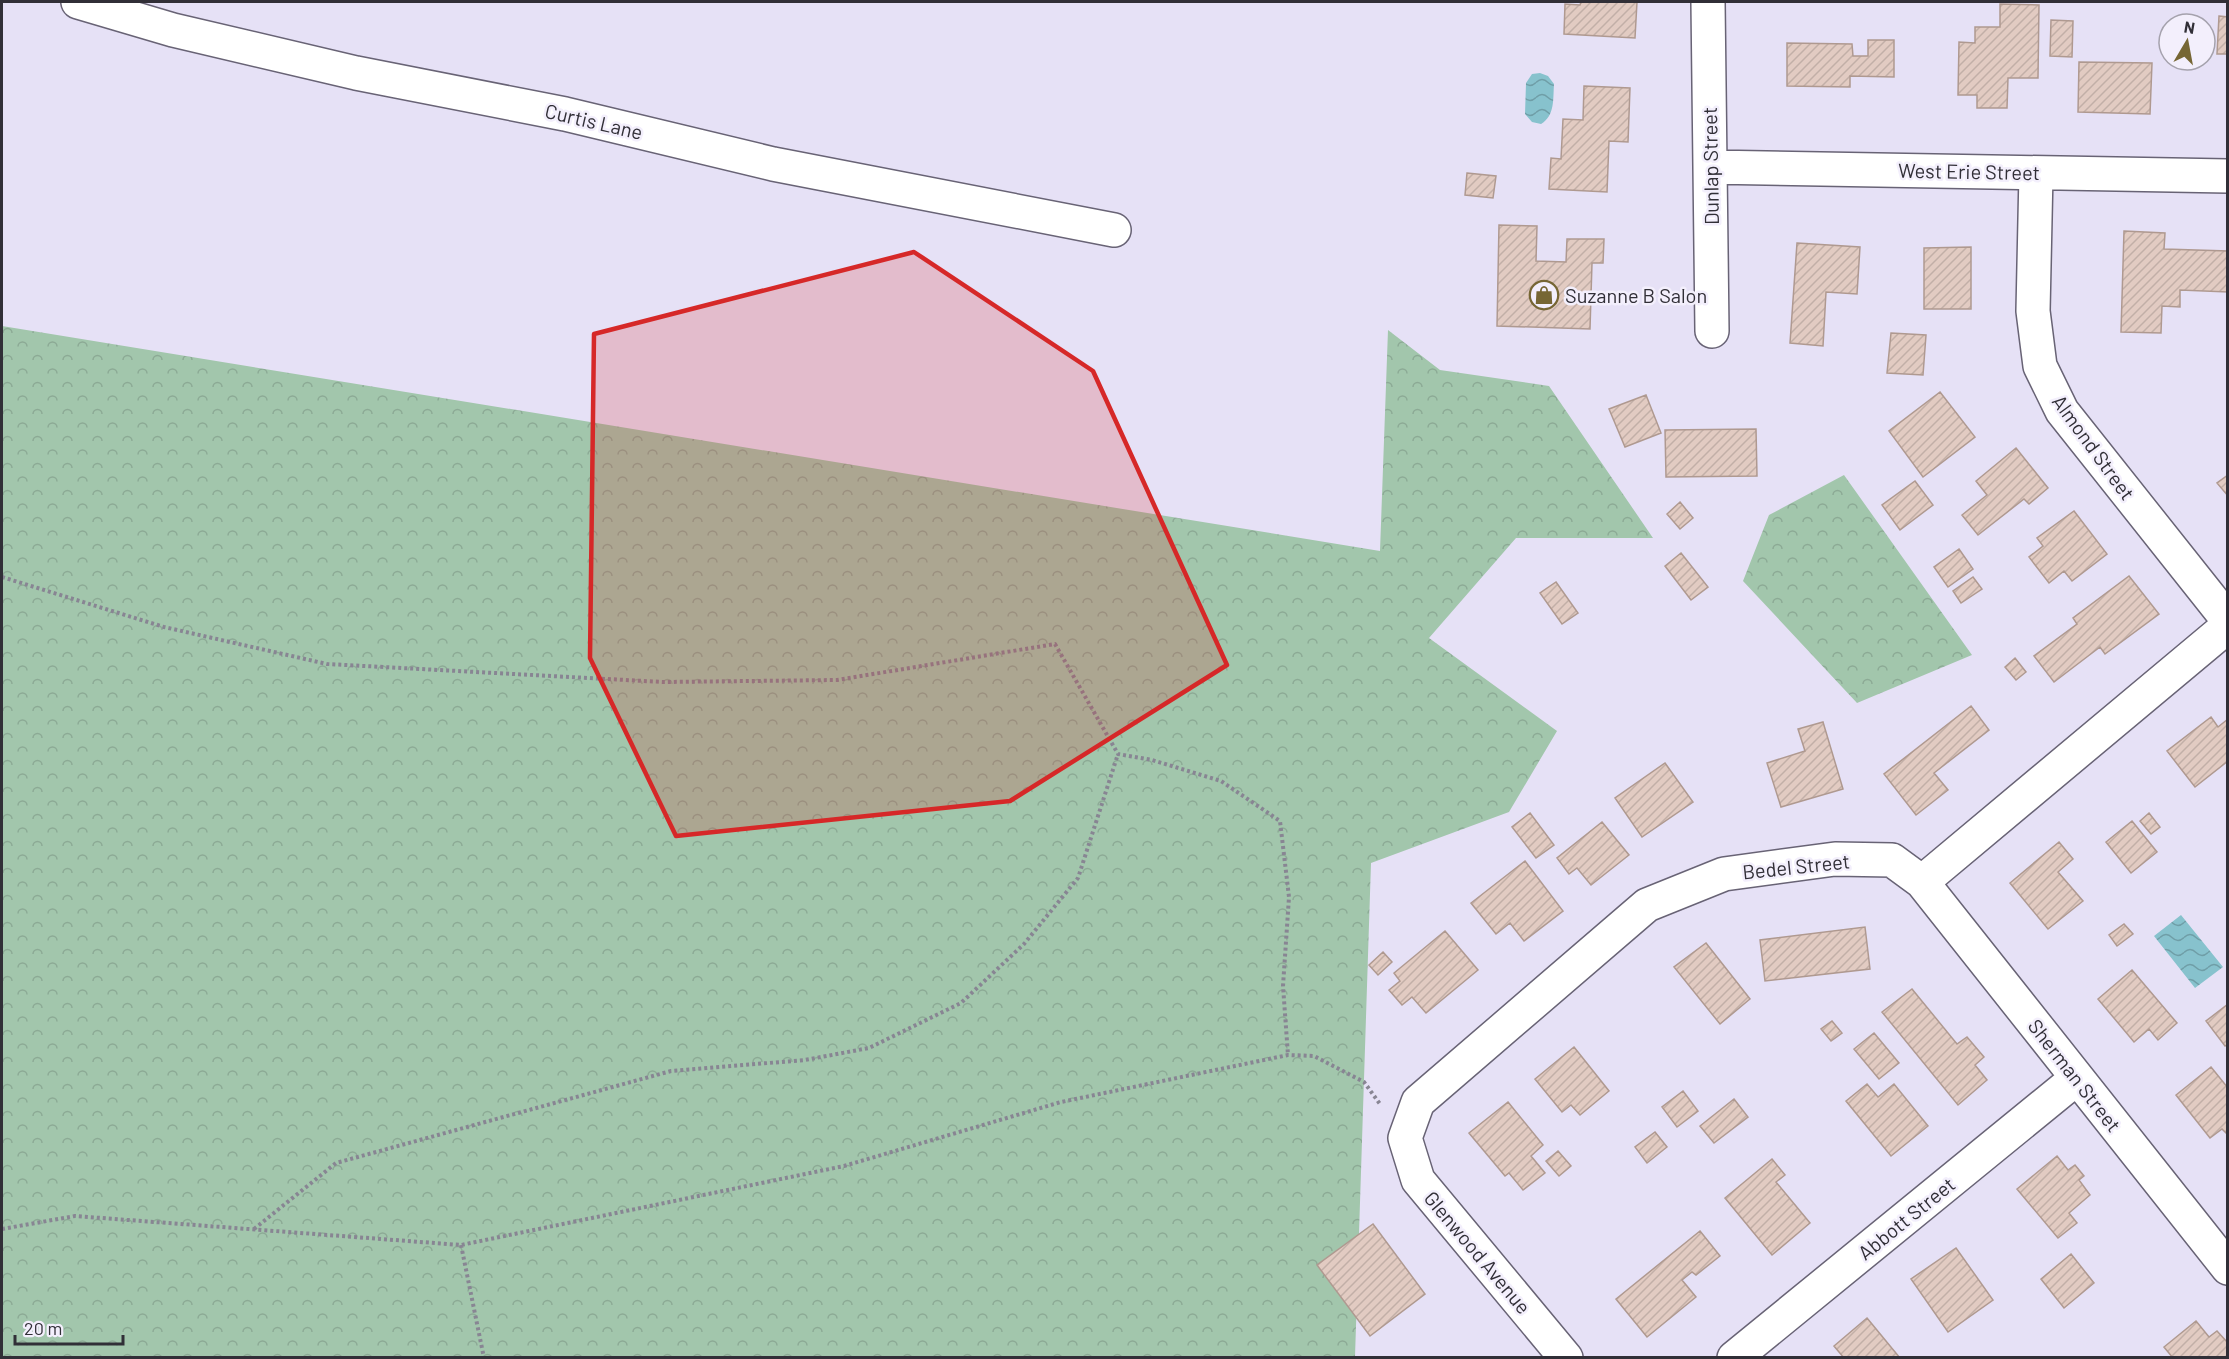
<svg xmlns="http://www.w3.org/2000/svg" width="2229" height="1359" viewBox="0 0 2229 1359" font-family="Barlow,sans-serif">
	<defs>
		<pattern id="forest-crowns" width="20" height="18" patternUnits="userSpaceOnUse" patternTransform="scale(1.5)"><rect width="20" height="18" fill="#a2c6ac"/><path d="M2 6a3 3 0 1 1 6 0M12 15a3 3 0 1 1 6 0" fill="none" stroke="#8caa95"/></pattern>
		<pattern id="water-waves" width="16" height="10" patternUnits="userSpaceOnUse" patternTransform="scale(1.5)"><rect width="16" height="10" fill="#87c2cd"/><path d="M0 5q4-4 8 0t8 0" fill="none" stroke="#6f9ea7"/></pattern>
		<pattern id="building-hatch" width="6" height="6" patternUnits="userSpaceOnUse" patternTransform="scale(1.5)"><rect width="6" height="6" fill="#e2cbc2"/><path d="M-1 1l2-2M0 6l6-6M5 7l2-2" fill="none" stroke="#c2afa7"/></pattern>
	</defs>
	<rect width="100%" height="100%" fill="#e6e1f6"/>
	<path fill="url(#forest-crowns)" d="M2,326L1380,551L1388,330L1440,370L1549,386L1653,538H1516L1429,638L1557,731L1509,812L1371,863L1355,1357H2Z
		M1844,475L1972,655L1857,703L1743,581L1769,515Z"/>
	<path fill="url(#water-waves)" d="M1540,73L1548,76L1554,84C1553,99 1555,116 1541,124L1532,122L1525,114L1526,83L1532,74Z
		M2181,915L2223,967L2195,988L2154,936Z"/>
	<path fill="url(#building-hatch)" stroke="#af9990" stroke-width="1.5" d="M1581,2H1637L1635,38L1564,34L1565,4L1580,5Z
		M2000,4L2039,5L2038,78H2008L2007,108H1977V95H1958L1959,42L1975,43V27H2000Z
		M2219,16L2228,17V54H2217Z
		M2051,20L2073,21L2072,57L2050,56Z
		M1868,40H1894V77L1850,76V87L1787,86V43L1852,44L1853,56H1868Z
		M2079,62L2152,63L2150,114L2078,112Z
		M1584,86L1630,88L1628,142L1609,141L1607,192L1549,189L1551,158L1561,159L1563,119L1583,120Z
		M1467,173L1496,176L1493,198L1465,195Z
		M1499,225L1537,226L1536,261L1566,262L1567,239H1604L1603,263H1592L1590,329L1497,326Z
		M2124,231L2165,233L2164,249L2228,251V292L2180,290V307L2162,306L2161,333L2121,332Z
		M1797,243L1860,247L1857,294L1826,292L1823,346L1790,343Z
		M1971,247V309H1924V248Z
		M1891,333L1926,335L1923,375L1887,373Z
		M1940,392L1975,437L1923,477L1889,431Z
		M1646,395L1661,433L1625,447L1609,409Z
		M1756,429L1757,476L1666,477L1665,430Z
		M2016,448L2048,488L2029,504L2024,499L1978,535L1962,515L1987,495L1976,481Z
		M2228,475V496L2217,483Z
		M1915,481L1933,505L1900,530L1882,505Z
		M1680,502L1693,518L1680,529L1667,514Z
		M2074,511L2107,554L2072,581L2064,571L2049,583L2029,557L2043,546L2037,538Z
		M1959,549L1973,569L1948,587L1934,567Z
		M1681,553L1708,587L1691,600L1665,566Z
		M2129,576L2159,614L2105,654L2100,647L2054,682L2034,656L2077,624L2073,618Z
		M1973,577L1982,589L1961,603L1953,591Z
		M1556,582L1578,613L1562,624L1540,593Z
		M2015,658L2026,672L2016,680L2005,667Z
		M1971,706L1989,730L1934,773L1948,790L1916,815L1884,774Z
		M2211,717L2218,727L2228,719V761L2195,787L2167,751Z
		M1823,722L1843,789L1781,807L1767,763L1805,751L1798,729Z
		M1665,763L1693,802L1642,837L1615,798Z
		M1530,813L1554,845L1536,858L1512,827Z
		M2149,813L2160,827L2151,834L2140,821Z
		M2132,821L2157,852L2131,873L2106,842Z
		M1602,822L1629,855L1591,885L1577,868L1569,874L1557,858Z
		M2059,842L2073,859L2058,872L2083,901L2048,929L2010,883Z
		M1525,861L1563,911L1524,941L1510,923L1496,934L1471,903Z
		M2124,924L2133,934L2117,946L2109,935Z
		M1865,927L1870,969L1765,981L1760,940Z
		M1445,931L1478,970L1426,1013L1412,997L1402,1005L1389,990L1400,981L1394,973Z
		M1706,943L1750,999L1720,1024L1674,967Z
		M1383,952L1392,962L1378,975L1369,965Z
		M2132,970L2177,1023L2158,1040L2149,1029L2134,1042L2098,999Z
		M1912,989L1957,1044L1967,1037L1984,1057L1975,1065L1987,1080L1958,1105L1882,1012Z
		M2228,1004V1044L2225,1046L2206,1021Z
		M1832,1021L1842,1033L1831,1041L1821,1029Z
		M1874,1033L1899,1063L1879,1079L1854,1049Z
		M1574,1047L1609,1091L1580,1115L1571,1105L1562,1112L1535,1079Z
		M2211,1067L2228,1088V1135L2222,1129L2210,1138L2176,1095Z
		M1867,1084L1878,1097L1894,1084L1928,1126L1891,1156L1846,1101Z
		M1683,1091L1698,1111L1677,1127L1662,1107Z
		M1734,1099L1748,1117L1714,1143L1700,1126Z
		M1508,1102L1543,1145L1531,1156L1545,1173L1523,1190L1509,1173L1505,1176L1469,1133Z
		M1655,1132L1667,1147L1647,1163L1635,1147Z
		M1558,1151L1571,1166L1559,1176L1546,1161Z
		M2057,1156L2068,1170L2075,1165L2084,1176L2079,1180L2090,1195L2069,1213L2077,1223L2058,1238L2017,1189Z
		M1772,1159L1785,1175L1776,1182L1810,1223L1772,1255L1725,1198Z
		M1373,1224L1425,1294L1370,1336L1317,1265Z
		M1700,1231L1720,1256L1696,1275L1692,1272L1682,1280L1696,1297L1647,1337L1616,1299Z
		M1956,1248L1993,1300L1948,1332L1911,1279Z
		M2071,1254L2094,1283L2064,1308L2041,1279Z
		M1867,1318L1900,1358H1844L1834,1346Z
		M2196,1321L2209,1337L2217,1331L2228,1343V1358H2173L2164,1347Z"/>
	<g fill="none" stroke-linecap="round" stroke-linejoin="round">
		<g stroke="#686375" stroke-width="36">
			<path id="minor" d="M78,2L173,30L356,73L565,114L773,164L1114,230
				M1708,2L1712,331
				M1710,167L2228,176
				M2036,173L2033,311L2040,366L2062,411L2228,620
				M1922,882L2228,1268
				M1566,1358L1418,1180L1405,1138L1418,1102L1647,905L1724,874L1835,859L1892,860L1922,882L2228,626
				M1734,1358L2077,1078"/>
		</g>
		<path stroke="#888593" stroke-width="4" stroke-dasharray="3 3" stroke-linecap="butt" d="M2,577L164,627L327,664L663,682L837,680L1055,644L1118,754L1152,760L1221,781L1280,821L1289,897L1283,986L1288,1055
			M2,1229L75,1216L461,1245L844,1166L1061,1102L1288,1055L1314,1056L1364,1082L1380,1104
			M254,1229L336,1163L671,1071L805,1060L869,1048L961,1003L1024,944L1078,878L1118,754
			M461,1245L484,1358"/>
		<use href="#minor" stroke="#fff" stroke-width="33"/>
	</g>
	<path fill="#d62828" fill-opacity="0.2" stroke="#d62828" stroke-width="4.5" stroke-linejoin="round" d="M914,252L1093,371L1227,665L1010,801L676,836L590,658L594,334Z"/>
	<defs>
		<g id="shop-ring" transform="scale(1.5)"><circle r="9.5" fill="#f3effc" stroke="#766634" stroke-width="1.5"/><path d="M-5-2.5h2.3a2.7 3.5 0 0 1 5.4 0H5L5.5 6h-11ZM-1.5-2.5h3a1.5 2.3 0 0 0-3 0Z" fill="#766634"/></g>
	</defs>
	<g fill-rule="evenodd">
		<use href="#shop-ring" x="1544" y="295"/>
	</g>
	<g text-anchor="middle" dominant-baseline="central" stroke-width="5" stroke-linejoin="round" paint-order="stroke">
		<g font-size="20" fill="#312f37" stroke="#f3effc">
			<text transform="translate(594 121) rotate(13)">Curtis Lane</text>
			<text transform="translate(1710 166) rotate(-91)">Dunlap Street</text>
			<text transform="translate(1969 171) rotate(1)">West Erie Street</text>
			<text transform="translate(2094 447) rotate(54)">Almond Street</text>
			<text transform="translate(1796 866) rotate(-6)">Bedel Street</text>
			<text transform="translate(2075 1075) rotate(52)">Sherman Street</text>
			<text transform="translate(1906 1218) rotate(-39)">Abbott Street</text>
			<text transform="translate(1478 1252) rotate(50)">Glenwood Avenue</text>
		</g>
		<g font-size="20" fill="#312f37" stroke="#f3effc" text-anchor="start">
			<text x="1565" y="295">Suzanne B Salon</text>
		</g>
	</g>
	<rect width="2229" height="1359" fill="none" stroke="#312f37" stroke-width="6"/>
	<g transform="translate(2187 42) rotate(10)"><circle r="28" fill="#f3effc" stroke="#a5a2ad" stroke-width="1.5"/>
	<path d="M0-4.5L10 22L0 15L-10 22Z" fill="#766634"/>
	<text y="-9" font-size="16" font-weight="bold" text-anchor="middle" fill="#312f37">N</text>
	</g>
	<path d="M15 1335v9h108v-9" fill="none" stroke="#312f37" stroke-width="3"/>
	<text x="24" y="1335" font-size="18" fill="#312f37" stroke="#f3effc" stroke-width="4.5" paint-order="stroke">20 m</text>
</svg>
